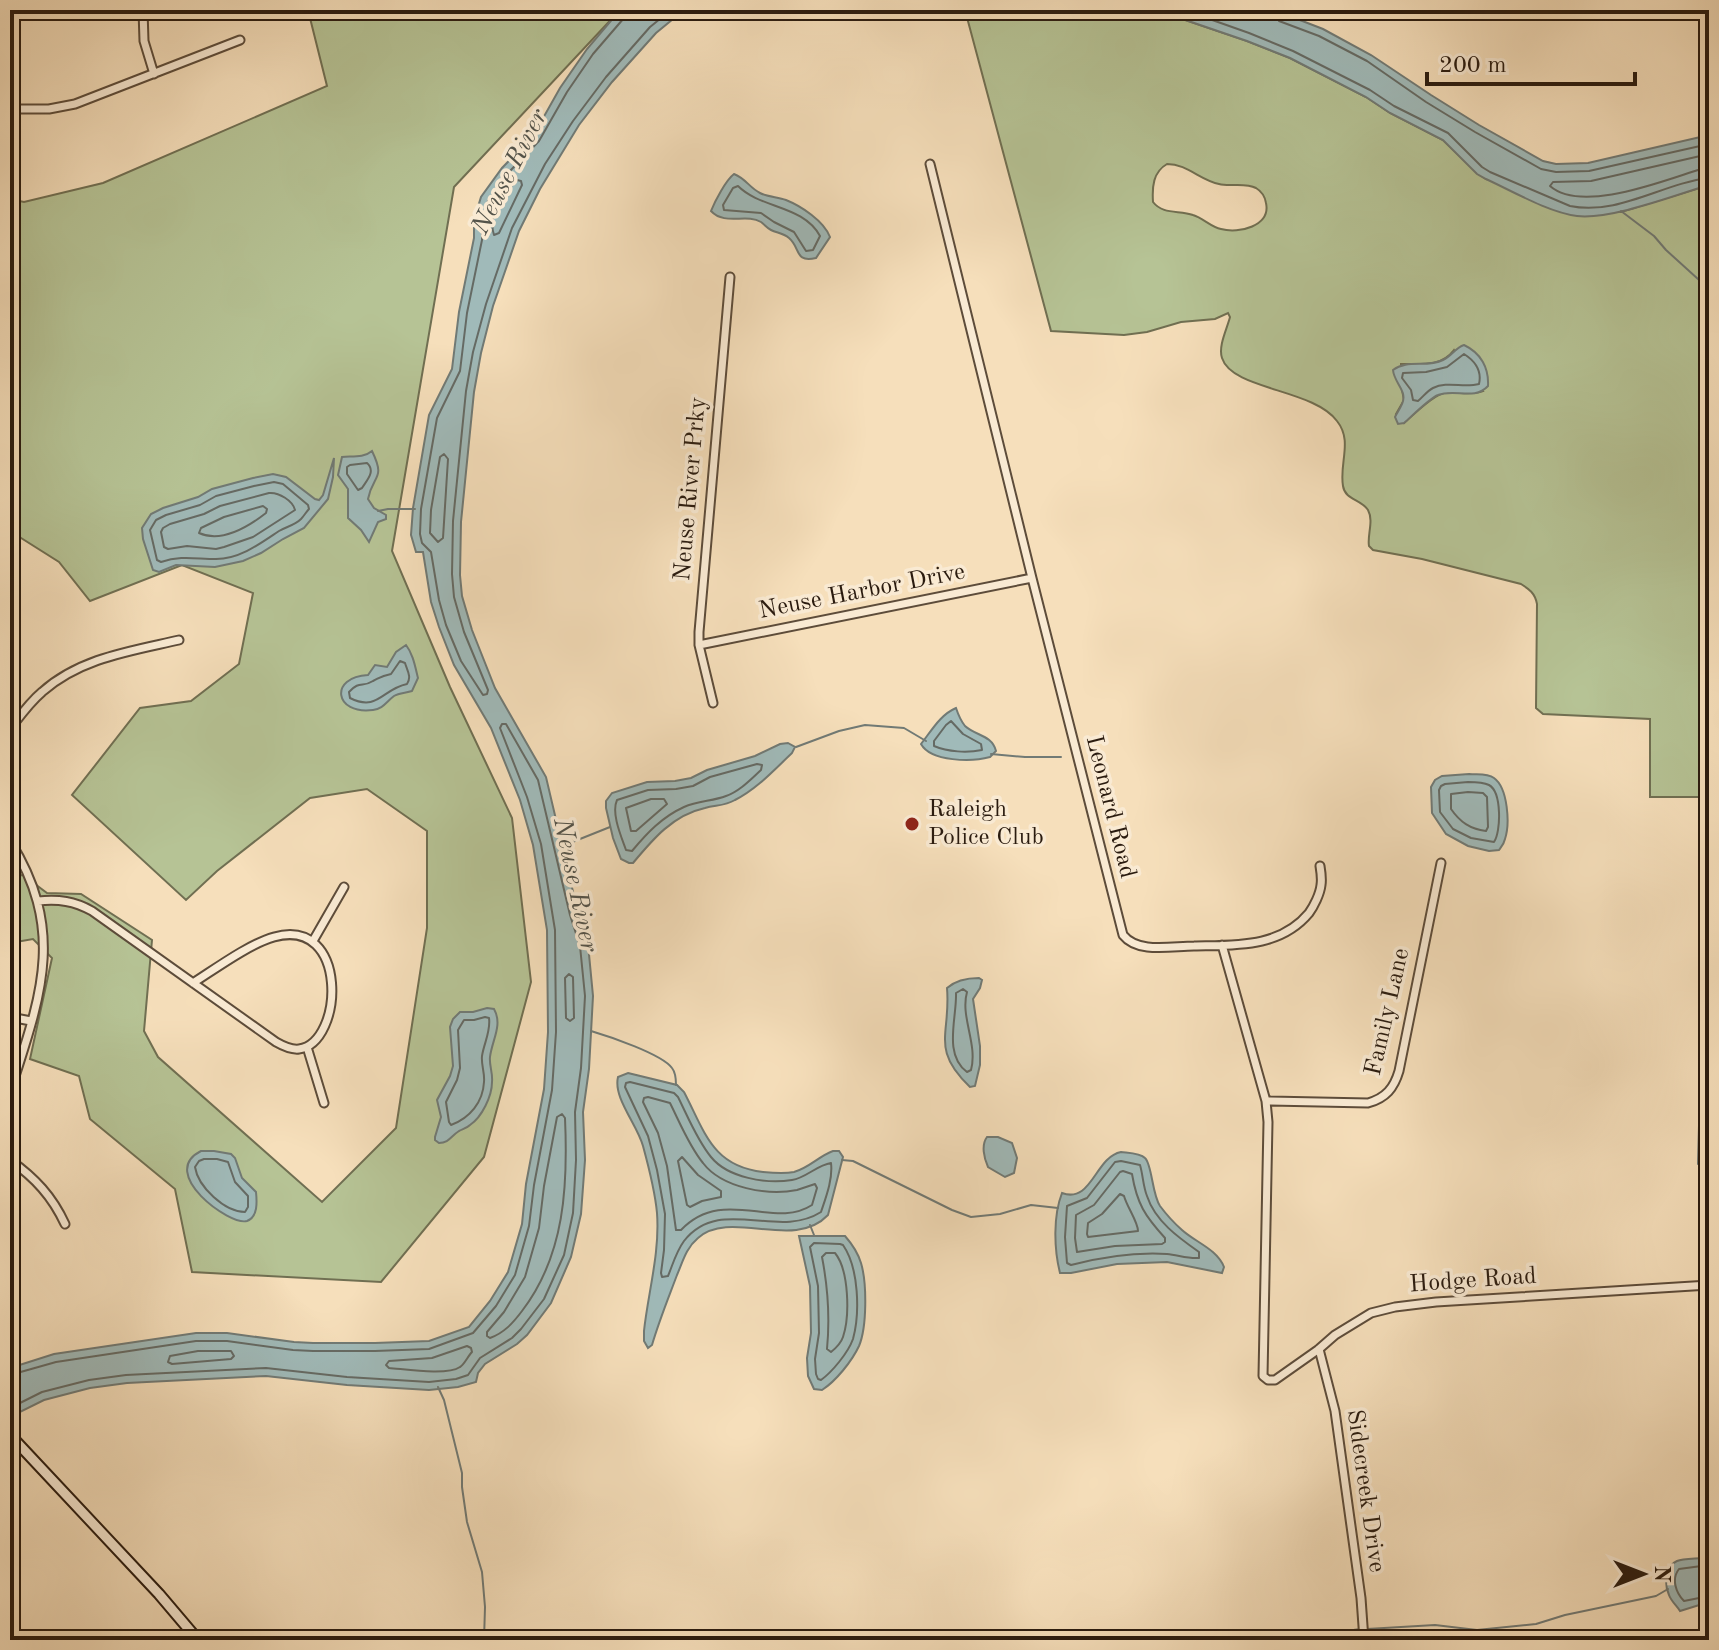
<svg xmlns="http://www.w3.org/2000/svg" width="1719" height="1650" viewBox="0 0 1719 1650" font-family="'Old Standard TT',serif">
	<rect width="100%" height="100%" fill="#f6dfbb"/>
	<filter id="stains"><feTurbulence type="fractalNoise" baseFrequency=".0025" numOctaves="4"/><feColorMatrix values="0 0 0 0 .2 0 0 0 0 .09 0 0 0 0 .02 0 0 0 .5 -.17"/></filter>
	<radialGradient id="worn" r=".72"><stop offset=".6" stop-color="#630" stop-opacity="0"/><stop offset="1" stop-color="#630" stop-opacity=".3"/></radialGradient>
	<path fill="#b6c395" stroke="#706f52" stroke-width="2" fill-rule="evenodd" d="M308,10H620L454,187L392,551L450,687L512,818L531,982L484,1157L381,1282L192,1272L175,1189L90,1119L79,1076L30,1059L52,958L33,939L10,943V876L23,875L47,893L81,894L152,940L144,1031L158,1057L322,1202L396,1128L427,928V831L367,789L310,798L217,871L186,900L72,795L140,708L191,701L239,664L253,593L182,565L90,601L59,562L10,531V199L24,202L103,183L327,86Z
		M965,10H1156L1247,41L1290,58L1366,97L1390,113L1443,140L1477,173L1486,179L1621,212L1709,185V797H1650V719L1543,714L1536,708L1537,604C1535,593 1529,589 1521,584L1422,559L1373,550L1369,546C1367,535 1374,521 1368,510C1361,499 1345,500 1343,486C1339,463 1353,441 1337,421C1314,389 1232,390 1222,358C1218,346 1227,329 1230,317L1228,313L1215,319L1181,322L1147,332L1124,335L1051,331ZM1167,164C1187,164 1200,180 1219,184C1230,187 1245,182 1256,188C1261,191 1265,197 1266,203C1271,226 1239,234 1221,229C1211,227 1203,218 1193,215C1179,210 1163,215 1153,202C1152,187 1153,172 1167,164ZM1454,350L1483,391C1470,396 1457,391 1444,393C1433,395 1413,415 1404,423L1396,414L1404,400L1402,390L1401,364C1422,364 1441,367 1454,350Z"/>
	<path fill="#a0bab9" stroke="#717a75" stroke-width="2" d="M620,10H684L656,33L612,82L579,125L540,189L519,231L493,306L481,353L474,392L461,522L460,575L462,596L472,630L495,688L546,777L578,913L588,944L593,996L589,1069L583,1112L585,1160L581,1214L571,1257L551,1303L527,1335L517,1344L485,1364L478,1373L476,1382L458,1387L429,1390L347,1385L266,1376L127,1383L90,1388L44,1400L10,1417V1368L54,1354L196,1333H227L294,1342L313,1343H375L429,1341L469,1327L490,1301L508,1272L522,1224L526,1184L544,1089L548,1032L547,930L533,845L520,800L491,728L454,665L439,627L431,602L423,552H416L411,535L413,508L429,415L452,369L459,312L474,238V220L481,197L502,168L533,136L560,88L587,49Z
		M1156,10H1274L1323,29L1371,55L1431,95L1479,125L1543,161L1556,164L1588,163L1709,135V185C1675,195 1611,220 1577,216C1548,212 1514,192 1486,179L1477,174L1443,140L1390,113L1366,97L1290,58L1247,41Z
		M734,174C745,178 750,188 760,193C768,197 778,197 786,200C801,206 824,221 830,237L816,258C794,263 801,248 789,238C783,233 777,233 771,230C767,228 764,224 761,222C746,213 725,226 711,211C715,201 726,180 734,174Z
		M1464,345C1481,353 1489,368 1488,386C1474,401 1455,388 1438,395C1430,398 1412,416 1404,423L1398,424L1395,417C1397,413 1400,409 1402,404C1408,391 1394,383 1393,370C1407,359 1427,368 1443,360C1452,356 1455,348 1464,345Z
		M372,451C386,480 373,474 368,499L374,508L386,515V519L378,522L369,542L361,530L348,518V489L338,475L342,457C352,456 364,458 372,451Z
		M334,458L333,477L328,499L304,528L283,539L261,553L243,561L215,567L176,565L159,572L153,570L143,539L142,528L151,514L163,508L198,497L212,489L253,478L273,474L286,477L315,499L319,500L323,495Z
		M406,645C413,654 415,666 418,678L412,691C406,693 399,693 394,696C386,702 383,709 373,710C334,715 329,677 368,675L375,665L387,667L396,652Z
		M956,708C958,714 961,721 965,726C976,736 992,735 996,751L990,757C972,762 931,762 921,744C932,730 940,715 956,708Z
		M788,743L795,747L792,753C775,769 757,789 735,800C725,806 716,805 705,808C673,815 653,839 633,863H629L621,859L613,838L606,808V801L612,793L647,782L675,781L691,778L707,770L755,756L780,744Z
		M1469,774C1477,775 1487,773 1494,778C1508,788 1510,824 1505,839C1504,844 1502,846 1499,850L1489,851L1468,846L1446,834L1432,813L1431,787L1435,780L1442,776Z
		M979,978L982,980L980,988L973,999L980,1046V1065L975,1086L970,1087C930,1049 951,1034 947,988C956,980 967,978 979,978Z
		M487,1008L494,1009C503,1025 492,1040 490,1057C489,1065 493,1073 492,1082C492,1096 482,1117 470,1125C467,1128 463,1129 459,1131C451,1136 449,1143 439,1143L435,1140V1137L441,1117L437,1100L450,1076L453,1066L450,1027L453,1019L460,1012H473Z
		M628,1073L677,1085L684,1092C705,1132 712,1166 763,1172C773,1173 784,1174 794,1172C809,1168 819,1156 833,1151H839L843,1157L828,1215C794,1251 731,1209 698,1238C686,1248 683,1261 677,1275C668,1299 659,1321 652,1345L648,1348L644,1341V1331C648,1293 660,1253 657,1213C655,1191 649,1168 643,1146C637,1124 613,1098 618,1077Z
		M1709,1079V1167H1704L1698,1164L1700,1088L1702,1080Z
		M987,1137H998L1012,1143L1017,1158L1014,1173L1005,1177L988,1167C984,1158 981,1145 987,1137Z
		M201,1151H214L231,1154L235,1158L242,1178L256,1192C257,1202 258,1217 247,1221C230,1226 157,1173 201,1151Z
		M1121,1152C1128,1153 1140,1153 1145,1158C1152,1164 1152,1194 1160,1206C1166,1214 1174,1223 1182,1230C1195,1242 1217,1249 1224,1267L1222,1273L1167,1262L1117,1264L1071,1273H1060C1054,1249 1053,1216 1062,1193C1092,1204 1095,1157 1121,1152Z
		M799,1236H845C852,1244 858,1253 861,1263C867,1283 867,1327 859,1346C852,1361 836,1381 822,1390L814,1389L808,1376L807,1358L811,1333L810,1286Z
		M1709,1557V1602L1680,1611C1677,1606 1671,1601 1669,1595C1664,1584 1665,1566 1677,1561C1684,1558 1700,1559 1709,1557Z"/>
	<g fill="none" stroke-linecap="round" stroke-linejoin="round">
		<path stroke="#656a64" stroke-width="2" d="M626,10L624,18L593,54L567,92L539,141L508,173L488,201L482,221V240L467,313L460,371L437,418L421,509L420,534L422,543L431,552L439,600L446,625L461,661L483,695L487,694L488,690L464,632L454,597L452,574L453,521L466,391L473,352L486,304L512,228L545,164L573,121L606,77L650,27L671,10
			M1184,10L1249,33L1293,51L1370,90L1394,106L1448,133L1482,167L1490,172L1570,206C1618,216 1663,183 1709,178
			M1275,10V16L1279,21L1319,36L1367,61L1426,102L1475,132L1541,169L1556,172L1589,171L1709,144
			M1709,154L1591,181L1553,182L1550,186C1582,214 1665,180 1701,169L1709,168
			M517,180L521,181L522,185L499,233L494,235C487,215 504,193 517,180Z
			M738,186C761,209 803,205 820,236L813,250L806,251L794,232L774,222L761,213L724,210L723,205L733,188Z
			M1464,354C1475,361 1482,371 1479,384C1464,388 1447,381 1433,388C1427,391 1423,397 1418,401L1413,400L1411,390L1402,378L1403,373L1426,372L1447,367Z
			M444,454L448,459L443,538L438,542L430,533L431,510L440,457Z
			M367,463C376,471 367,480 362,488L358,490L347,474V467L350,465Z
			M274,482L283,484L308,505L309,509C306,512 304,516 301,519C295,525 286,527 279,531C261,543 240,559 216,559C196,559 181,555 161,562L157,560L150,530L156,520L166,515L200,505L216,496L254,486Z
			M269,493C279,492 293,501 295,510L253,537L224,547L216,549L187,546L168,549L164,547L161,532L163,528L170,524L204,514L220,506Z
			M263,506L267,509L266,513C248,527 221,543 199,533L201,528L224,517Z
			M400,661L405,663C407,670 412,677 407,684C382,689 378,712 350,698L349,692C360,680 362,688 373,681C381,677 381,676 391,674Z
			M951,721L963,734L981,744L982,750C967,753 948,752 934,746V741L946,725Z
			M757,764L762,765L761,770C751,779 740,791 726,796C713,801 698,801 684,807C662,817 647,833 632,851L626,850C621,836 611,813 617,800L648,790L676,789L693,786L710,777Z
			M1468,782C1474,782 1483,782 1489,785C1502,792 1501,832 1494,842L1471,838L1453,829L1440,812L1439,790L1441,786L1445,784Z
			M1468,792L1483,793L1487,797L1488,827L1486,831C1470,829 1460,822 1451,809V794Z
			M651,799H664L667,804L636,831H631L626,808Z
			M569,974L573,977L574,1018L570,1021L566,1018L565,978Z
			M963,989L967,992C960,1017 978,1044 971,1070L967,1072C943,1054 957,1018 956,993Z
			M485,1017L489,1018C491,1031 484,1043 482,1056C481,1065 485,1073 484,1082C483,1102 470,1118 451,1125L449,1122L446,1102L457,1080L460,1068L458,1030L464,1020H474Z
			M630,1082L674,1093L678,1097C688,1117 697,1140 711,1157C728,1178 766,1184 792,1180C806,1178 817,1165 831,1163C833,1179 826,1197 821,1212C777,1240 720,1195 684,1241C676,1252 673,1264 668,1276L662,1277L661,1273L664,1250L665,1214L657,1170L648,1136L625,1087L626,1083Z
			M648,1097L670,1103C680,1123 689,1146 703,1163C722,1188 768,1196 797,1190C803,1188 809,1186 815,1184L817,1188L812,1205C774,1230 723,1186 681,1230H676L667,1166L658,1133L643,1102L644,1098Z
			M562,1114L565,1118C568,1185 565,1255 522,1311C513,1323 504,1333 490,1338L487,1336V1332L504,1312L525,1277L539,1228L544,1186L557,1117Z
			M682,1157L698,1175L721,1191V1197L702,1201L690,1207L687,1205L678,1161Z
			M204,1159H217L228,1162L235,1182L248,1196V1207L245,1212C225,1212 198,1187 195,1167L199,1161Z
			M1121,1161L1140,1165C1143,1175 1143,1186 1147,1196C1155,1221 1179,1238 1199,1252V1258C1188,1259 1178,1255 1167,1254C1135,1252 1102,1257 1071,1265L1067,1263L1065,1237L1067,1206L1087,1198L1115,1162Z
			M1123,1171L1132,1174C1137,1204 1145,1216 1165,1238V1242L1162,1244L1115,1246L1077,1252L1075,1238L1076,1215L1094,1205L1120,1172Z
			M1120,1194L1124,1196C1127,1207 1138,1222 1138,1231L1088,1237L1087,1234L1088,1223L1102,1214Z
			M814,1243L840,1244L843,1245C859,1268 860,1313 853,1339C848,1353 832,1372 821,1380L818,1379L816,1374L815,1359L819,1333L818,1286L810,1247Z
			M826,1253H835C849,1270 850,1316 843,1337C841,1343 836,1348 831,1352L827,1349C830,1318 828,1288 822,1257Z
			M467,1346L471,1348L472,1352C468,1356 464,1365 460,1367C447,1376 404,1369 389,1368L386,1365L389,1361L432,1358Z
			M198,1351H231L234,1356L231,1359L172,1364L168,1362L170,1356Z
			M10,1375L56,1362L196,1341H227L293,1350L313,1351H375L429,1349L473,1333L496,1306L515,1275L529,1226L534,1185L552,1090L556,1032L555,930L541,844L527,797L500,728L502,724H506L538,780L570,915L580,946L585,996L581,1068L575,1112L576,1160L573,1213L564,1255L544,1299L521,1329L512,1338L480,1358L468,1375L456,1379L429,1382L347,1377L266,1368L126,1375L89,1380L42,1392L10,1408
			M1709,1565L1679,1569C1671,1579 1676,1593 1684,1601L1709,1596"/>
		<path stroke="#717a75" stroke-width="2" d="M1621,211L1654,236L1666,250L1709,289
			M378,511L388,509H415
			M796,747L839,731L865,725L904,728L926,741
			M991,754L1025,757H1061
			M560,847L610,827
			M591,1031C608,1036 662,1054 672,1068C676,1073 676,1080 676,1085
			M842,1160L853,1161L952,1210L971,1217L1000,1214L1031,1205L1058,1208
			M810,1225L814,1235
			M438,1387L444,1400L462,1473V1487L467,1522L482,1572L485,1607L484,1640
			M1367,1629L1435,1625L1477,1630L1536,1624L1565,1615L1656,1596L1668,1589
			M1332,1640L1347,1631L1360,1629"/>
		<g stroke="#5d4c3a" stroke-width="11">
			<path id="street" d="M143,10L144,41L154,74
				M10,109H49L75,104L240,40
				M930,164L1032,578L1123,935C1138,954 1172,946 1194,946C1235,945 1280,948 1309,913C1314,906 1320,894 1321,885C1322,879 1321,872 1320,866
				M699,645L1032,578
				M713,703L699,645V632L730,277
				M10,729C20,716 29,703 42,692C80,658 131,651 179,640
				M10,841C67,932 40,998 10,1092
				M38,901C59,899 74,901 92,911L276,1042C283,1046 291,1050 299,1049C344,1043 349,916 274,937C249,944 215,969 193,983
				M313,941L344,887
				M1222,945L1266,1101L1268,1122L1263,1376L1268,1380H1275L1319,1349L1335,1335L1371,1313L1395,1307L1436,1302L1709,1285
				M10,1017L31,1021
				M307,1047L324,1103
				M1266,1101L1368,1103C1386,1098 1394,1088 1399,1071L1441,863
				M10,1160C35,1178 52,1196 65,1224
				M1319,1349L1335,1411L1361,1598L1364,1640"/>
		</g>
		<g stroke="#2a1b0f" stroke-width="13">
			<path id="secondary" d="M10,1435L159,1594L198,1640"/>
		</g>
		<use href="#street" stroke="#f9ead3" stroke-width="7"/>
		<use href="#secondary" stroke="#f9ead3" stroke-width="9"/>
	</g>
	<circle fill="#8f2418" stroke="#f9ead3" stroke-width="3" cx="912" cy="824" r="8"/>
	<g text-anchor="middle" dominant-baseline="central" stroke-width="7" stroke-linejoin="round" paint-order="stroke">
		<g font-size="24" fill="#2a1b0f" stroke="#f9ead3">
			<text transform="translate(691 489) rotate(-85)">Neuse River Prky</text>
			<text transform="translate(862 592) rotate(-11)">Neuse Harbor Drive</text>
			<text transform="translate(1110 807) rotate(76)">Leonard Road</text>
			<text transform="translate(1388 1012) rotate(-77)">Family Lane</text>
			<text transform="translate(1473 1281) rotate(-4)">Hodge Road</text>
			<text transform="translate(1365 1491) rotate(82)">Sidecreek Drive</text>
		</g>
		<g font-size="24" fill="#2a1b0f" stroke="#f9ead3" text-anchor="start">
			<text x="928" y="810">Raleigh<tspan x="928" dy="28">Police Club</tspan></text>
		</g>
		<g font-size="26" font-style="italic" fill="#53534a" stroke="#f9ead3">
			<text transform="translate(510 172) rotate(-63)">Neuse River</text>
			<text transform="translate(575 885) rotate(78)">Neuse River</text>
		</g>
	</g>
	<rect width="1719" height="1650" fill="none" stroke="#f6dfbb" stroke-width="40"/>
	<rect x="12" y="12" width="1695" height="1626" fill="none" stroke="#2a1b0f" stroke-width="4"/>
	<rect x="20" y="20" width="1679" height="1610" fill="none" stroke="#2a1b0f" stroke-width="2"/>
	<g transform="translate(1643 1574) rotate(90)" stroke="#f9ead3" stroke-width="6" paint-order="stroke">
	<path d="M0-6L14 30L0 20L-14 30Z" fill="#2a1b0f"/>
	<text y="-12" font-size="22" font-weight="bold" text-anchor="middle" fill="#2a1b0f">N</text>
	</g>
	<path d="M1427 72v12h208v-12" fill="none" stroke="#2a1b0f" stroke-width="4"/>
	<text x="1439" y="72" font-size="24" fill="#2a1b0f" stroke="#f9ead3" stroke-width="6" paint-order="stroke">200 m</text>
	<rect width="100%" height="100%" filter="url(#stains)"/>
	<rect width="100%" height="100%" fill="url(#worn)"/>
</svg>
